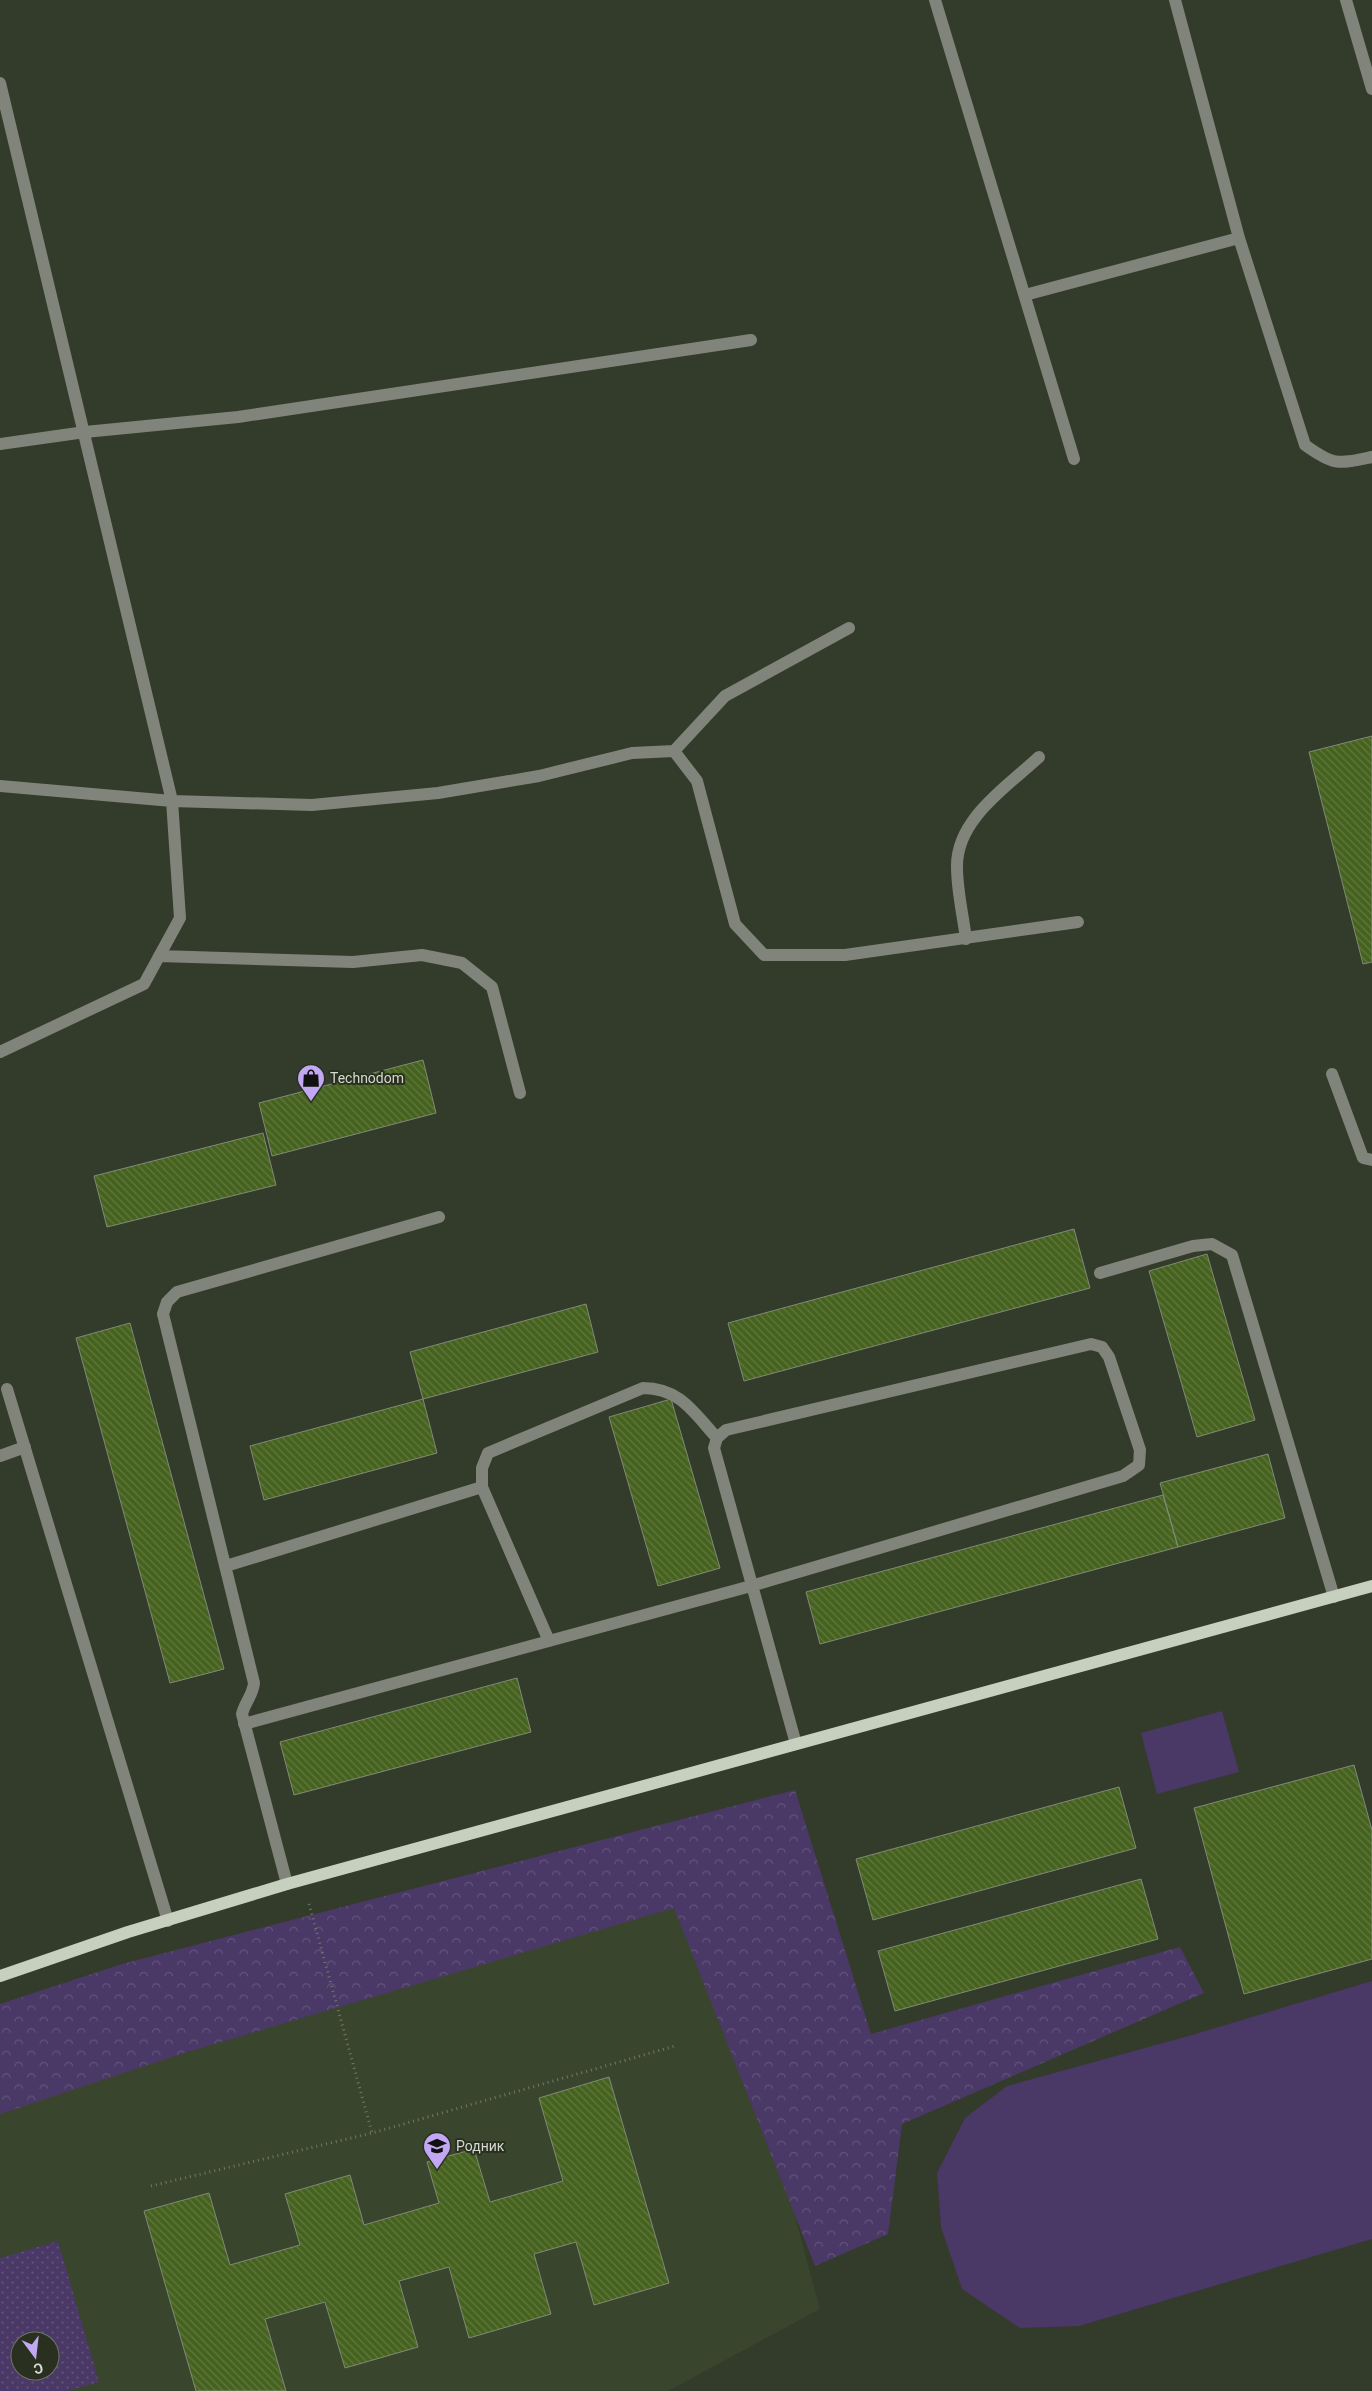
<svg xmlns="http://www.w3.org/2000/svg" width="1372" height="2391" viewBox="0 0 1372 2391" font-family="Roboto,sans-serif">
	<defs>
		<pattern id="grass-dots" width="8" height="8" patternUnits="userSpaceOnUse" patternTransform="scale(1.25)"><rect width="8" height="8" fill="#4a3866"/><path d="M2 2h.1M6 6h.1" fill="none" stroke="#63547b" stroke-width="1.8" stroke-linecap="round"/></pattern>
		<pattern id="forest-crowns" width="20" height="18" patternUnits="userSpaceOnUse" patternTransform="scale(1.25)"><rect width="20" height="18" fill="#4a3866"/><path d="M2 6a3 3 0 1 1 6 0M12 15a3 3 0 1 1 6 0" fill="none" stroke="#63547b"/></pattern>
		<pattern id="building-back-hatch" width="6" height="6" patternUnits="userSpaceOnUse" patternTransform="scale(1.25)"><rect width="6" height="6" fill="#46621f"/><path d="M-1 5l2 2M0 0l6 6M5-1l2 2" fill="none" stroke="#60783e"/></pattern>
	</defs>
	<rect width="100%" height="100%" fill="#333b2a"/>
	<path fill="#3a452e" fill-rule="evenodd" d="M696,1847L820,2309L668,2391H0V2051ZM20,2341H50V2371H20Z"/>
	<path fill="url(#grass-dots)" fill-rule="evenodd" d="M58,2241L99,2382L67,2391H0V2258ZM20,2341H50V2371H20Z"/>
	<path fill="url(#forest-crowns)" d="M795,1790L871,2034L1180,1947L1204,1993L902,2124L888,2234L815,2266L674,1908L184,2053L0,2114V2004L122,1964Z"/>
	<path fill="#4a3866" d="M1222,1711L1239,1772L1157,1794L1141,1733Z
		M1372,1981V2239L1079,2326L1020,2328L962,2289L941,2227L937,2173L965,2118L1007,2086L1192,2035Z"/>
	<path fill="url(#building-back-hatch)" stroke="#818a77" d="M1372,736V962L1363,964L1309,752Z
		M423,1060L436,1113L272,1156L259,1103Z
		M263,1133L276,1185L107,1227L94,1176Z
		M1074,1229L1090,1288L744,1381L728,1323Z
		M1207,1254L1255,1420L1197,1437L1149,1271Z
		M586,1304L598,1352L423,1399L410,1352Z
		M130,1323L224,1669L170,1683L76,1338Z
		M423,1399L437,1453L264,1500L250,1446Z
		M671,1399L720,1568L658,1586L609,1417Z
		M1268,1454L1285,1518L1178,1547L1160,1483Z
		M1163,1495L1178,1547L820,1644L806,1592Z
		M517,1678L531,1732L294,1795L280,1742Z
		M1354,1765L1372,1830V1959L1244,1994L1194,1808Z
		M1119,1787L1136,1848L873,1920L856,1859Z
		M1141,1879L1158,1939L895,2011L878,1951Z
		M609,2077L669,2283L594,2305L576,2242L534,2254L551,2314L469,2338L449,2267L399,2281L418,2347L345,2368L325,2302L265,2319L286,2391H196L144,2211L209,2193L230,2265L300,2245L285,2194L350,2175L364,2225L439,2203L427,2162L474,2149L490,2202L563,2181L539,2098Z"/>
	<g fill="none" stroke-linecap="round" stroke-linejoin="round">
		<path stroke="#71786a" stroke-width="3" stroke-dasharray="1 4" stroke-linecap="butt" d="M309,1904L372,2133
			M151,2186L372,2133L675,2046"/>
		<path stroke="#80847b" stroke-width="12" d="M935,0L1074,459
			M1175,0L1239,238L1305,445C1334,466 1338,464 1372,457
			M1346,0L1372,89
			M0,83L172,801L180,918L144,984L0,1052
			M1025,295L1239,238
			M0,444L85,432L238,417L751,340
			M674,751L725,696L849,628
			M0,786L172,801L312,805L438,793L539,776L632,753L674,751L697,781L735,924L764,955H845L1078,922
			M966,939C963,915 957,891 957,867C956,819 1008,786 1039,757
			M159,956L353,962L422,955L462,963L492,987L520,1093
			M1332,1074L1363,1158L1372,1160
			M1100,1273L1193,1246L1212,1244L1232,1255L1334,1597
			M7,1389L168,1921
			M0,1456L25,1447
			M226,1566L482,1487
			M549,1641L482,1487V1468L488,1453L643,1388C680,1388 694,1413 717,1438
			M244,1724L751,1586L1123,1476L1139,1465L1140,1450L1109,1357L1102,1347L1091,1344L726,1430L717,1438L714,1448L796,1744
			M287,1884L242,1714C245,1702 253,1695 254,1683L163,1314L167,1302L177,1292L439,1217"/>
		<path stroke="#c7d0be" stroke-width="12" d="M0,1976L128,1932L287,1884L1372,1586"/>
	</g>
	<defs>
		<g id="shop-pin" transform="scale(1.4375)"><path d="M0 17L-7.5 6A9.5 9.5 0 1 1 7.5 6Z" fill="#c2a7f2" stroke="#293020"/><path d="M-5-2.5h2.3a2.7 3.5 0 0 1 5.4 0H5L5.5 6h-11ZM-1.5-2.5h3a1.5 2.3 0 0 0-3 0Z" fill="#111"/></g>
		<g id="school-pin" transform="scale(1.4375)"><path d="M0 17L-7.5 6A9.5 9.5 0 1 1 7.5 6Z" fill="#c2a7f2" stroke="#293020"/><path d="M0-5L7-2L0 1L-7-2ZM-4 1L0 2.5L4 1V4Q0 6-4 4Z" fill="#111"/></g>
	</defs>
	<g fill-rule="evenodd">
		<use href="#shop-pin" x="311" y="1078"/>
		<use href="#school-pin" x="437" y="2146"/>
	</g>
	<g text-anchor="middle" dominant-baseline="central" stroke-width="4" stroke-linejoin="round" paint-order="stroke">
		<g font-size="14" fill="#d3d9ce" stroke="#293020" text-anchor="start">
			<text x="330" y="1078">Technodom</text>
			<text x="456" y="2146">Родник</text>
		</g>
	</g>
	<g transform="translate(35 2356) rotate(165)"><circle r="24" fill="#293020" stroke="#6d7466"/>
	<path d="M0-4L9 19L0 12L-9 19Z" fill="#c2a7f2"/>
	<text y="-8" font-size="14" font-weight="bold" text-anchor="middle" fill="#d3d9ce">С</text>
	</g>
</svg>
